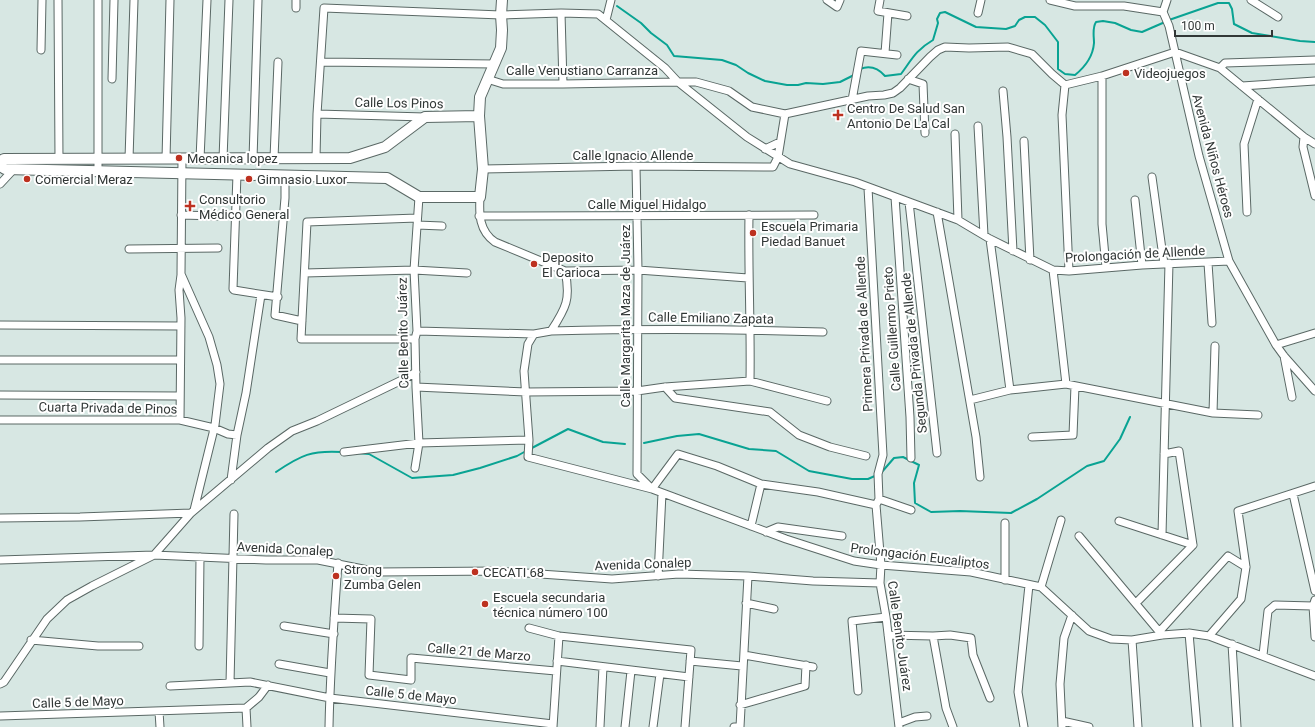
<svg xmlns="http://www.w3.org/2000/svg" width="1315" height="727" viewBox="0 0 1315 727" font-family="Roboto,sans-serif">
	<rect width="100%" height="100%" fill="#d7e7e3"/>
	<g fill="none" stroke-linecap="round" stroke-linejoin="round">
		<path stroke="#09a393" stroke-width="2" d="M617,6L641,23L651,33L667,45L674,56L722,60L736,65L748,73L765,81L787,85H798L806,83L823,84L840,82L854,75
			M1169,20L1218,3H1229L1232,9L1234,24L1252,33L1300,41L1315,42
			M860,69C870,65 878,68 885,76L901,74C912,59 916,50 933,40L938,23L937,19L940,13L945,12L976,27L1006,29L1015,26L1019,20L1025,17H1035L1045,25L1058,42V69L1065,74L1075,75C1085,67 1093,56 1094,43C1094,36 1092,28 1096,22L1103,21L1115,23L1131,30L1142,32L1165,22
			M644,443L677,436L699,434L749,449L776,451L809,471L852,479H868L877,475
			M530,449L568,429L603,442L625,444
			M357,453L369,454L412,478L453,475L480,468L517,456L526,451
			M276,472C301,455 312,450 342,452
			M881,473L894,458L903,457L919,465L914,483L915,503L931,512L960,511L1011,513L1037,499L1087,466L1104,461L1120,439L1130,417"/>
		<g stroke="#5a6865" stroke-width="9">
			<path id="street" d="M58,0L59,159
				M98,0V171
				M827,0L837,7L840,0
				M880,0L878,11L907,16
				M1050,0L1075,6H1124L1163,12
				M1251,0L1278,17
				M296,8V0
				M1163,12L1169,26L1199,156L1229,261L1276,345L1284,356L1315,391
				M1163,12L1167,0
				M561,13L563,84
				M978,13L981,0
				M606,20L611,0
				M41,50L42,0
				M885,53L888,13
				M321,62L495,64
				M1220,68L1225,63L1315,60
				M1102,76V224L1106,267
				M112,79L114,0
				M487,79L503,84H563L678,82L747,137L790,164L855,182L958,220L990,239L1053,270L1069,271L1142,265L1229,261
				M908,79L923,84L925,133
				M1065,85L1062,115L1069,271
				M1242,86L1315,81
				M1003,91L1007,137L1013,251
				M852,100L861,51L897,55
				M317,114L425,117
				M978,126L984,235
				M955,134L958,220
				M1304,137L1303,147L1315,196
				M1024,141L1030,260
				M765,149L780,142
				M274,158L278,62
				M316,158L317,114L324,8L501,15L561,13L598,14L665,68L678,82H696L729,91L752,107L785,114L868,96L884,95L893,93L900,88L930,57L938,50L945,47L969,48L1008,47L1032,54L1052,74L1065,85L1102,76L1175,52L1220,68L1304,137L1315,144
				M129,159L134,0
				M166,159L170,0
				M182,159L181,274L209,337L217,365L220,384L215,425L194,510
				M200,159L207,0
				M223,159L229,0
				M253,159L258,0
				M636,166L638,270L637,474L652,489L786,539L854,561L881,565L971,572L1041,587L1089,631L1111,639L1132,640L1162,635L1189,633L1209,636L1315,676
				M483,169L636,166L773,167L778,157L785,114
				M237,174L233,289L234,290L278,297
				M285,175V198L275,315L302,321
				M1152,177L1164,264
				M0,184L14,169
				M868,188L883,455L878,474L879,499L876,505L881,565L880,583L886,617L899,727
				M480,197C479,214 479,231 495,242L565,271C571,299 566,308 551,331L534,334L528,344L524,371L529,440L528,457L652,489L678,454L717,466L761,484L818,492L876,505
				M895,197L910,417L911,458
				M1135,200L1142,265
				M909,202L937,453
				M937,212L976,437L980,477
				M1247,212L1244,144L1258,99
				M181,215L217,216
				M749,215C748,270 751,326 750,381
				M479,216L814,215
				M417,225L442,226
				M990,239L1010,390
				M129,249L218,248
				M1208,263L1212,323
				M1053,270L1066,384
				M565,271L638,270L748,278
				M305,273L414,270L467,273
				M0,325L181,326
				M417,331L534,334
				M551,331C641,329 732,329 823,332
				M415,339H301L307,222L417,218
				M1276,345L1315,333
				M1284,356L1292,397
				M0,360H180
				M416,387L526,392L637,391L665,387L750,381L827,401
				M665,387L675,398L770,412L799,435L830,447L866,456
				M0,395L180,396
				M970,400L1010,390L1066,384L1213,413L1258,415
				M1213,413L1215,346
				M0,420H180L214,428L228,434L237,435
				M180,420L181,318L179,290L181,275
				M1032,437L1073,435L1075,386
				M344,452L419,443L529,440
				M1164,454L1179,451L1193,545
				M415,468L419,443L416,387L415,339L417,331L414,270L419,197
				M231,480L237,435L246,393L261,295
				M1293,494L1315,591
				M879,499L911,510
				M0,518L80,517L191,513
				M1119,521L1193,545
				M751,526L761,484
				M766,532L778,527L842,536
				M1162,535L1169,263
				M1079,536L1162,635
				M0,560L154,555L266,560H318L378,572L497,571L612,579L679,574L748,576L813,581L880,583
				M658,576L662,493
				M1005,580V523
				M1041,587L1061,520
				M746,603L774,609
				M1136,603L1193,545
				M1313,606L1315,637
				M334,618L371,619L369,675L411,680V658L556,671
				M284,626L334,634
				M529,628L559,636L691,650L685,727
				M1159,632L1228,556L1246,567
				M1189,633L1197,727
				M888,635L933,636L950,635L971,638L973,655L990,698
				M933,636L946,708L953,727
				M1209,636L1241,599L1246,567L1238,511L1315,486
				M31,640L98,646H139
				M1132,640L1138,727
				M1232,644L1237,727
				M199,646L200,557
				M744,655L813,667
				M1263,655L1268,611L1275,605L1313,606L1315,600
				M557,661L689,677
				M690,661L742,666
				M279,664L330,673
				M230,683L234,514
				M0,684L4,682L47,619L67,600L92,586L154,555L191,513L268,448L292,431L317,421L404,379L416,372
				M170,686L250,682L330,698L553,724
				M858,691L852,621L886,617
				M740,705L805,686L806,665
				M246,708L247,727
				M159,711L160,727
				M0,716L246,708L259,697L268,685
				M1062,721L1089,727
				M899,723L915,717L927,716
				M329,727C330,672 334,618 338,563
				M553,727L559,636
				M600,727L603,667
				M625,727L631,671
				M653,727L660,674
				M734,727H740L748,576
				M1024,727L1018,692L1029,585
				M1062,727L1060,684L1064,638L1072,615"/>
		</g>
		<g stroke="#5a6865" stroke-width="12">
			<path id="secondary" d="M0,161L4,159L350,158L385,147L425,117L479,116
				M0,166L5,169L387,178L419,197H480L483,169L479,116L480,97L501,48L502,30L501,15L502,0"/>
		</g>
		<use href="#street" stroke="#fff" stroke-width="7"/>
		<use href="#secondary" stroke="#fff" stroke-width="10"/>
	</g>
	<g fill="#bd3120" stroke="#fff" stroke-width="1.5">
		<circle cx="1126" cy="73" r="4"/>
		<path d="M836 109h4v4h4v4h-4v4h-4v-4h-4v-4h4z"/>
		<circle cx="179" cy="158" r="4"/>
		<circle cx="27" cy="179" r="4"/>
		<circle cx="249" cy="179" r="4"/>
		<path d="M188 200h4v4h4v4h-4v4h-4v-4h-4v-4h4z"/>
		<circle cx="753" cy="233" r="4"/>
		<circle cx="534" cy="264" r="4"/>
		<circle cx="475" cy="572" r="4"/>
		<circle cx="336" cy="576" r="4"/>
		<circle cx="485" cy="604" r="4"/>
	</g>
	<g text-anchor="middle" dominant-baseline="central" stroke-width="4" stroke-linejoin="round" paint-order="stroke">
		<g font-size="13" fill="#313736" stroke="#fff">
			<text x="582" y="70">Calle Venustiano Carranza</text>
			<text transform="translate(399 103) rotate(1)">Calle Los Pinos</text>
			<text x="633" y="155">Calle Ignacio Allende</text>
			<text transform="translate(1213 156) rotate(75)">Avenida Niños Héroes</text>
			<text x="647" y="204">Calle Miguel Hidalgo</text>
			<text transform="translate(1135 254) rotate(-3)">Prolongación de Allende</text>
			<text transform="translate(625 316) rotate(-90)">Calle Margarita Maza de Juárez</text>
			<text transform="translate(711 318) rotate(1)">Calle Emiliano Zapata</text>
			<text transform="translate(892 329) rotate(-94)">Calle Guillermo Prieto</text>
			<text transform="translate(403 333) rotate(-91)">Calle Benito Juárez</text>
			<text transform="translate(864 334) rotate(-93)">Primera Privada de Allende</text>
			<text transform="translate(914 353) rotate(-96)">Segunda Privada de Allende</text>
			<text transform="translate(108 408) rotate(1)">Cuarta Privada de Pinos</text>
			<text transform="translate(285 549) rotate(3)">Avenida Conalep</text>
			<text transform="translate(920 556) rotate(7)">Prolongación Eucaliptos</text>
			<text transform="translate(643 564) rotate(-2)">Avenida Conalep</text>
			<text transform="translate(900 636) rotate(82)">Calle Benito Juárez</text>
			<text transform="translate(479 652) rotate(5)">Calle 21 de Marzo</text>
			<text transform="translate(411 695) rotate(6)">Calle 5 de Mayo</text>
			<text transform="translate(78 702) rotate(-2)">Calle 5 de Mayo</text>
		</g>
		<g font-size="13" fill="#313736" stroke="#fff" text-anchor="start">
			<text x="1134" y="73">Videojuegos</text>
			<text x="847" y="108">Centro De Salud San<tspan x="847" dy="15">Antonio De La Cal</tspan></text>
			<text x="187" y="158">Mecanica lopez</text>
			<text x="35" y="179">Comercial Meraz</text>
			<text x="257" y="179">Gimnasio Luxor</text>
			<text x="199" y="199">Consultorio<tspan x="199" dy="15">Médico General</tspan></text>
			<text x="761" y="226">Escuela Primaria<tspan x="761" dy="15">Piedad Banuet</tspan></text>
			<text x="542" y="257">Deposito<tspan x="542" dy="15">El Carioca</tspan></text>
			<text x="344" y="569">Strong<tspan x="344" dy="15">Zumba Gelen</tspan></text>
			<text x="483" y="572">CECATI 68</text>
			<text x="493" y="597">Escuela secundaria<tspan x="493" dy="15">técnica número 100</tspan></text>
		</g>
	</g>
	<path d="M1175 30v6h97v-6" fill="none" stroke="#313736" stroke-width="2"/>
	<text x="1181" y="30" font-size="12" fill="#313736" stroke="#ffffff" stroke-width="3" paint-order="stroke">100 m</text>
</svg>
